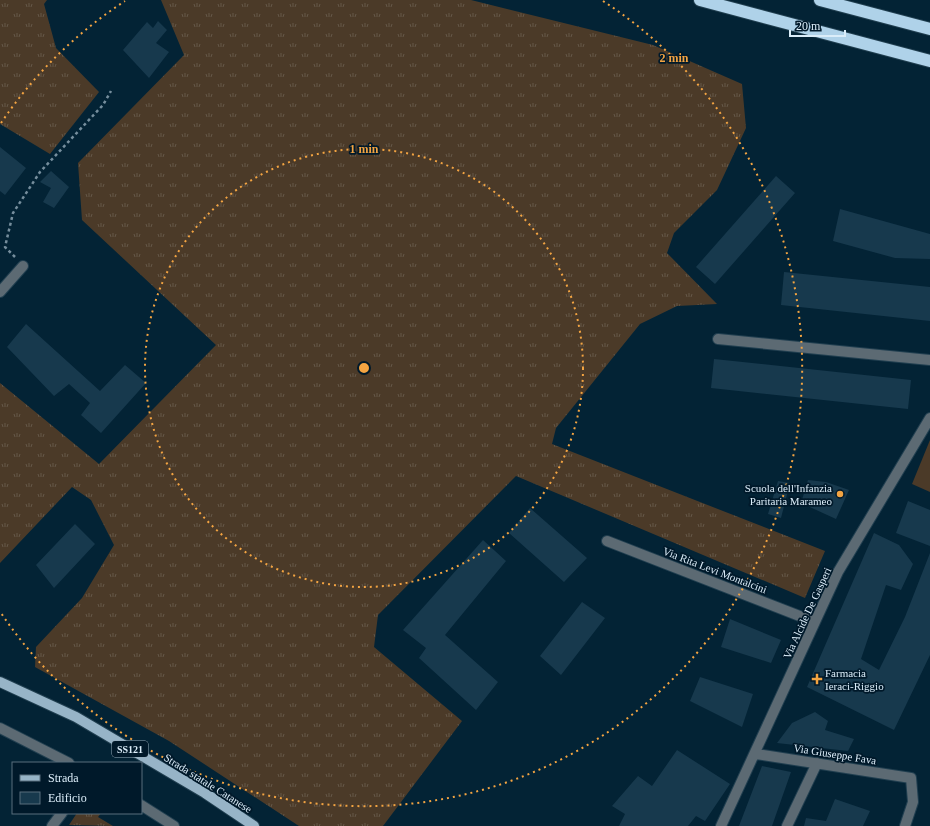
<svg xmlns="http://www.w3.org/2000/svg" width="930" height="826" viewBox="0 0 930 826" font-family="Georgia,serif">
	<defs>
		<pattern id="grass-tufts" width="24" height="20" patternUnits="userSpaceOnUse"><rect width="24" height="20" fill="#4b3a28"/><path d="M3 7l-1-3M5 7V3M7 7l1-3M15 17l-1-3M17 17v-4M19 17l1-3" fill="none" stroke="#645748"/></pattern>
	</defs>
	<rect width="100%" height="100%" fill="#032335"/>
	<path fill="url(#grass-tufts)" d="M0,0H47L44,4L56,48L99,92L50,154L0,124Z
		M161,0H471L653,45L742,84L746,128L717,190L674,233L667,253L717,304L677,306L640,324L556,428L552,444L825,551L805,598L516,476L378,615L374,647L462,721L383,826H299L169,741L35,667L36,647L82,598L114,545L91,500L72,487L0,563V383L99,464L216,345L82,220L78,163L184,55Z
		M77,813H101L98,817L113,826L69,825Z"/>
	<path fill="#4b3a28" d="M930,440V492L912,484Z"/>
	<path fill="#17394d" d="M158,21L167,30L156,43L169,52L149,78L123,50L147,22L153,28Z
		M0,147L26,168L5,195L0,191Z
		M51,171L69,187L54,208L43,202L51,188L40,182Z
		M776,176L795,193L715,284L696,267Z
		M840,209L930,234V259L895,258L833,241Z
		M784,272L930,287V321L781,305Z
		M26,324L100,391L125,365L146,383L101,433L81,415L90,403L69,384L54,396L7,347Z
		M714,359L911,380L908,409L711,388Z
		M808,480L826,482L849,490L836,519L801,503Z
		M778,481L790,483L781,518L768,514Z
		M908,501L930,510V546L896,533Z
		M530,508L587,558L564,582L509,533Z
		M75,524L95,544L54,588L36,565Z
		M874,533L899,545L913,564L901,590L886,585L861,659L879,670L905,617L930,553V655L894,730L807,687Z
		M483,540L506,561L445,635L498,682L476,710L419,658L426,648L403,630Z
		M582,602L605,618L561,675L540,656Z
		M730,619L781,640L771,663L721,647Z
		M700,677L753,694L742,727L690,701Z
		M815,712L828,721L825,730L854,739L848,751L777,743L792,723Z
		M677,750L730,784L705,821L696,816L688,826H619L625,814L612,806L638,776L652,786Z
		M762,766L791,772L772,826H739Z
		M835,799L870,811L863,826H804L806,818L826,821Z"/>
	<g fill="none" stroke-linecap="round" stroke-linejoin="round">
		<g stroke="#213f50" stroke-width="12">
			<path id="minor" d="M0,292L23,266
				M718,339L930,360
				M607,541L815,622
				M0,728L69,763
				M756,754L911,778L913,802L905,826
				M141,805L174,826
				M52,826L62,813
				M721,826L838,572L930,418
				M787,826L817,763"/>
		</g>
		<g stroke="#213f50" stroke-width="12">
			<path id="major" d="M0,682L76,717L205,793L254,826"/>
		</g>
		<g stroke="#213f50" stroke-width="14">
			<path id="highway" d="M700,0L930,61
				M820,0L930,29"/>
		</g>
		<path stroke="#768e9d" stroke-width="2.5" stroke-dasharray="3 3" stroke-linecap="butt" d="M15,257L5,247L13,213L40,172L103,105L111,91"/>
		<use href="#minor" stroke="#5c6a73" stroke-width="10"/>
		<use href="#major" stroke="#97b4c7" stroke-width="10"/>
		<use href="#highway" stroke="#afd2e9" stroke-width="12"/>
	</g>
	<g fill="none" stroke="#f3a442" stroke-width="2" stroke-dasharray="2 4">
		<circle cx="364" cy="368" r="219"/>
		<path d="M1 123A438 438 0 0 1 125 1M603 1A438 438 0 1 1 1 613"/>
	</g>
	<g fill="#f3a442" stroke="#00192a" stroke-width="1.5">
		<circle cx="840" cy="494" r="4"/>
		<path d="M815 673h4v4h4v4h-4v4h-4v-4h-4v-4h4z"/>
	</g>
	<g text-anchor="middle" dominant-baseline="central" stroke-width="3.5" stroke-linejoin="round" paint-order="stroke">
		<rect fill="#00192a" stroke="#99adbb" stroke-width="1" x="112" y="741" width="36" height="16" rx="3"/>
		<g font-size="10" font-weight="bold" fill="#dbedf9">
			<text x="130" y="749">SS121</text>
		</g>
		<g font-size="11" fill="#dbedf9" stroke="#00192a" text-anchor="end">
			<text x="832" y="488">Scuola dell'Infanzia<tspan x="832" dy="13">Paritaria Marameo</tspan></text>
			<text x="825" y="673" text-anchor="start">Farmacia<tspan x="825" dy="13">Ieraci-Riggio</tspan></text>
		</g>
		<g font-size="11" fill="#dbedf9" stroke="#00192a">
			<text transform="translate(715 570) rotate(21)">Via Rita Levi Montalcini</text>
			<text transform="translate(807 613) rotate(-65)">Via Alcide De Gasperi</text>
			<text transform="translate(835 754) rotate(9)">Via Giuseppe Fava</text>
			<text transform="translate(208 783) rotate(32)">Strada statale Catanese</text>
		</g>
	</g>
	<circle cx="364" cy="368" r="6" fill="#f3a442" stroke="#00192a" stroke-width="2"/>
	<g font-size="12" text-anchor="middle" font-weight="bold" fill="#f3a442" stroke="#00192a" stroke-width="3.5" stroke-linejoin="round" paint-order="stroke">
		<text x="674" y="62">2 min</text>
		<text x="364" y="153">1 min</text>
	</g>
	<rect x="12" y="762" width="130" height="52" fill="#00192a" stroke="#586e7d"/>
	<rect x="20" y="775" width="20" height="6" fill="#97b4c7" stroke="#586e7d"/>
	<text x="48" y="782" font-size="12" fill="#dbedf9">Strada</text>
	<rect x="20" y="792" width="20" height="12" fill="#17394d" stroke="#586e7d"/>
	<text x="48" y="802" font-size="12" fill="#dbedf9">Edificio</text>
	<path d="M790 30v6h55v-6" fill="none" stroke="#dbedf9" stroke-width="2"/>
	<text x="796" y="30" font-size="12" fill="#dbedf9" stroke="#00192a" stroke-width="3" paint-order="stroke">20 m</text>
</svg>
